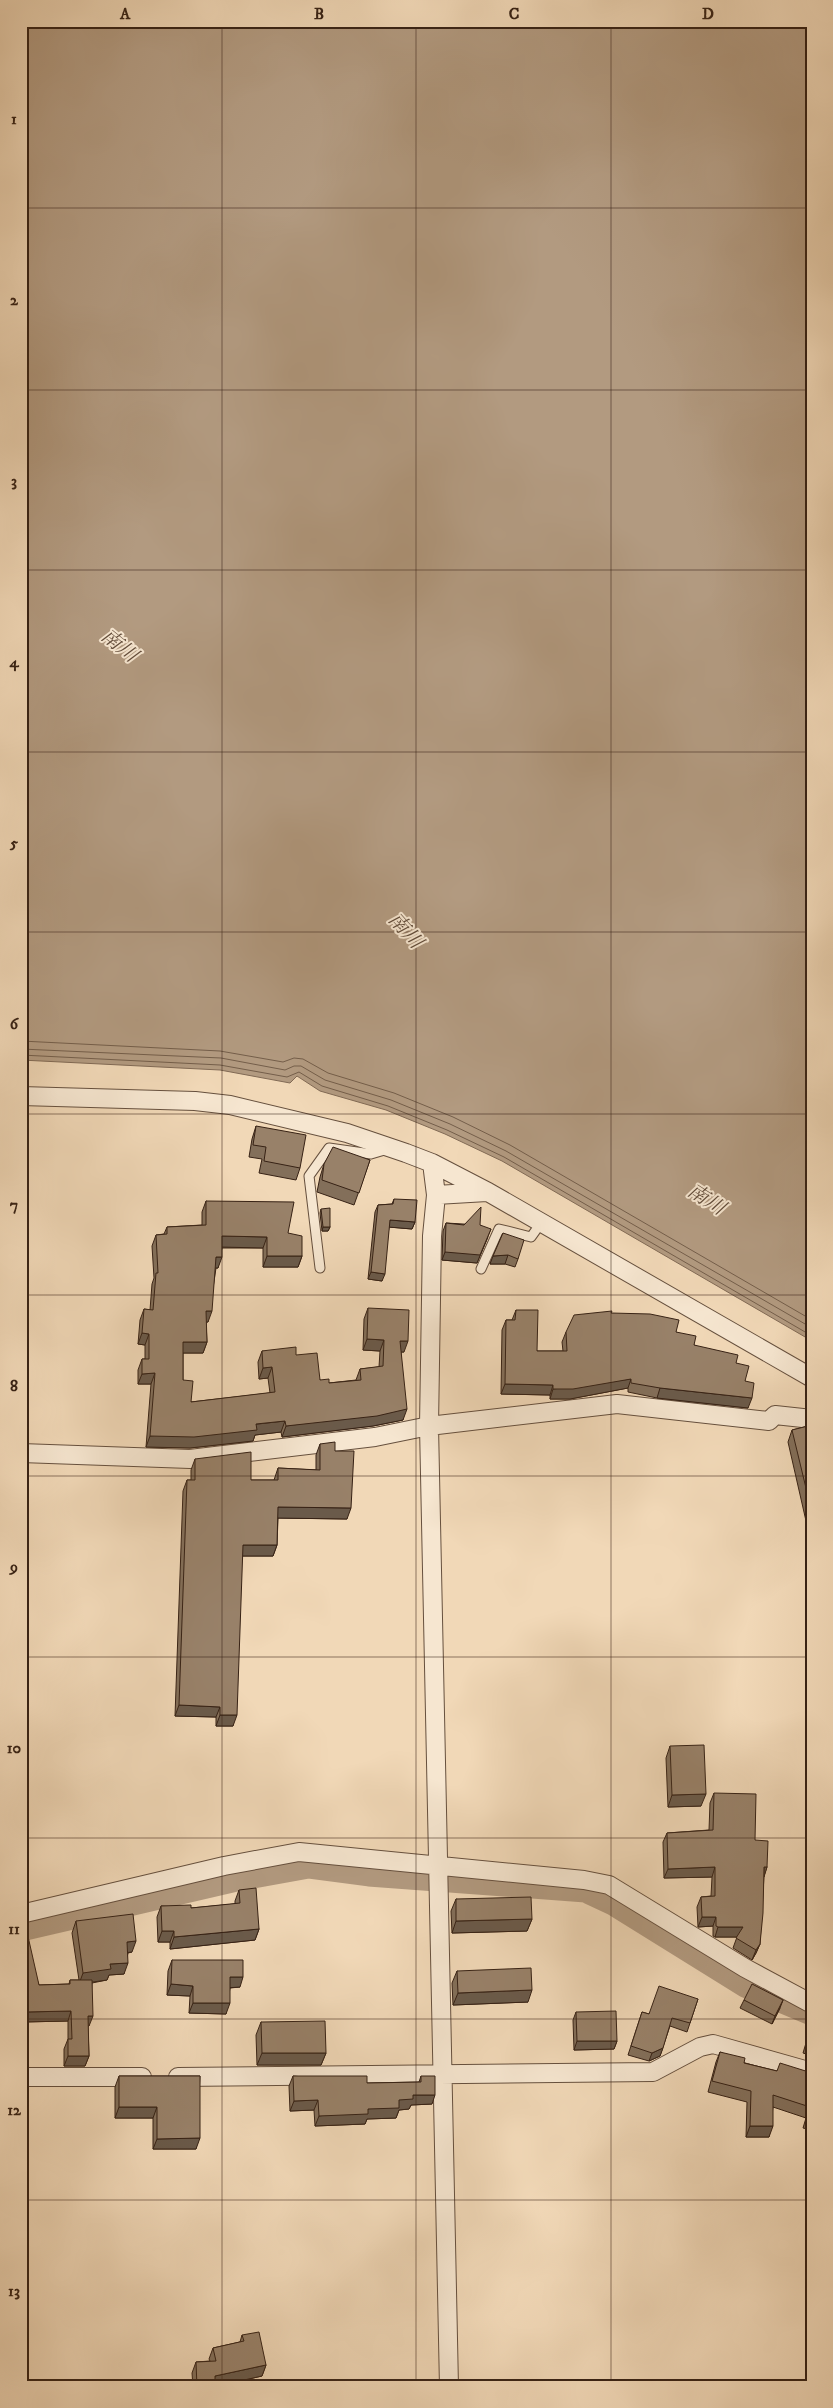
<svg xmlns="http://www.w3.org/2000/svg" width="833" height="2408" viewBox="0 0 833 2408" font-family="'IM FELL DW Pica','Noto Serif JP',serif">
	<rect width="100%" height="100%" fill="#f1d8b7"/>
	<filter id="stains"><feTurbulence type="fractalNoise" baseFrequency=".004" numOctaves="4"/><feColorMatrix values="0 0 0 0 .2 0 0 0 0 .09 0 0 0 0 .02 0 0 0 .5 -.17"/></filter>
	<radialGradient id="worn" r=".72"><stop offset=".6" stop-color="#630" stop-opacity="0"/><stop offset="1" stop-color="#630" stop-opacity=".3"/></radialGradient>
	<path fill="#b29a80" stroke="#816a55" d="M21,21H812V1341L502,1161L445,1134L386,1110L320,1091L297,1076L290,1083L220,1070L21,1060Z"/>
	<g fill="none" stroke-linecap="round" stroke-linejoin="round">
		<path stroke="#745e4a" stroke-width="1" d="M21,1041L220,1051L283,1062L294,1058L303,1059L328,1073L394,1093L453,1117L510,1145L812,1320
			M21,1049L221,1058L285,1070L294,1066H301L325,1080L391,1100L450,1124L506,1151L812,1328
			M21,1055L220,1065L287,1077L299,1072L322,1086L388,1106L447,1130L504,1157L812,1336"/>
		<path stroke="#b29a80" stroke-width="31" d="M21,1926L241,1875L308,1863L369,1871L586,1887L616,1901L748,1983L812,2010"/>
		<g stroke="#66503e" stroke-width="11">
			<path id="lane" d="M320,1268L309,1176L329,1148L371,1154L388,1149
				M481,1269L499,1229L531,1237L541,1223"/>
		</g>
		<g stroke="#66503e" stroke-width="20">
			<path id="street" d="M21,1096L195,1101L230,1105L347,1133L406,1153L432,1163L488,1192L812,1378
				M432,1163L436,1195L432,1236L429,1426L449,2387
				M436,1195L487,1192
				M21,1453L190,1459L375,1437L429,1426L617,1404L769,1421L775,1415L812,1419
				M21,1914L224,1866L299,1852L584,1880L609,1885L745,1968L812,2004
				M21,2077H142
				M178,2077L653,2072L700,2047L713,2044L812,2072"/>
		</g>
		<use href="#lane" stroke="#f6e6d0" stroke-width="9"/>
		<use href="#street" stroke="#f6e6d0" stroke-width="18"/>
	</g>
	<path fill="#836f5a" stroke="#372215" d="M256,1126L300,1168L296,1180L259,1173L262,1159L249,1157L252,1139Z
		M370,1160L354,1205L317,1192L320,1177L324,1164Z
		M394,1199L415,1222L412,1229L389,1227L382,1281L368,1279L375,1212L378,1205L392,1204Z
		M206,1201L288,1233L302,1256L298,1267H263V1248H222L218,1268H216L208,1322H206L207,1342L203,1353H183V1380L191,1402L270,1393L268,1378L259,1379L258,1362L262,1351L296,1355L320,1380L329,1383L356,1380L360,1369L379,1367L380,1351L363,1350L364,1319L368,1308L404,1352H401L403,1420L373,1426L282,1437L281,1432L255,1435L253,1441L190,1448L146,1447L151,1384H138V1370L142,1359H145V1345L138,1344L140,1320L144,1309L150,1310L152,1284L154,1278L152,1246L156,1235L164,1234L167,1227L202,1225V1212Z
		M321,1209L330,1227L328,1231H322L320,1213Z
		M446,1223L480,1225L488,1237L477,1263L442,1260L443,1231Z
		M503,1233L518,1259L515,1267L505,1264H490Z
		M516,1310L537,1351H563L562,1342L566,1332L611,1313L676,1332L694,1345L736,1363L745,1381L748,1408L657,1398L628,1392V1388L570,1399H550V1395L501,1394L502,1330L506,1320H512Z
		M812,1425V1533L809,1534L788,1442L792,1430Z
		M320,1444L335,1451L347,1519L278,1518L277,1545L273,1556H242L233,1726H216V1717L175,1716L183,1491L187,1480H191V1470L195,1459L251,1480H274L278,1468L316,1470V1455Z
		M670,1746L701,1806L668,1807L666,1758Z
		M714,1793L755,1840L767,1867L764,1876L760,1944L756,1953L752,1960L733,1948L737,1937H715L713,1936V1926L698,1927L697,1907L701,1897L711,1896L712,1877L664,1878L663,1842L667,1833L709,1830L710,1803Z
		M239,1890L259,1929L255,1940L170,1949V1942H158L157,1917L161,1906L191,1908L235,1904V1901Z
		M456,1899L532,1919L527,1931L452,1933L451,1911Z
		M76,1921L132,1952L128,1953L124,1974L109,1975L107,1980L92,1983L89,2026H88L89,2056L85,2066H64V2049L68,2039V2021L23,2022L21,2026V1934L39,1985L69,1984L70,1980H79L72,1933Z
		M172,1960L240,1987L230,1988L226,2014L189,2013L190,1996L167,1995L168,1971Z
		M457,1971L528,2002L453,2005L452,1983Z
		M698,1999L687,2032L670,2026L660,2056L649,2061L628,2055L642,2012L649,2014Z
		M744,2000L780,2008L772,2024L740,2008Z
		M576,2012L617,2041L614,2049L574,2050L573,2020Z
		M261,2022L326,2053L321,2065H257L256,2035Z
		M812,2023V2056L803,2053Z
		M720,2052L744,2063L777,2071L812,2073V2130L803,2128L806,2118L773,2107L769,2137H746L747,2102L708,2092L716,2062Z
		M119,2076H200L196,2149H153V2118H115V2087Z
		M293,2076L367,2083L419,2082L421,2076L432,2104L411,2105L409,2109L399,2110L396,2118L367,2119L365,2124L315,2126L314,2110L290,2111L289,2086Z
		M242,2335L266,2365L262,2376L215,2387H193L192,2373L196,2362L210,2361L209,2359L213,2348L240,2342Z"/>
	<path fill="#6a5a4a" stroke="#372215" d="M390,1220L415,1222L412,1229L388,1227Z
		M323,1227H330L328,1231H322Z
		M491,1229L477,1263L442,1260L445,1252Z
		M222,1236L267,1237L263,1248L218,1247Z
		M508,1255L505,1264H490L493,1256Z
		M267,1256H302L298,1267H263Z
		M216,1257H222L218,1268H212Z
		M371,1272L385,1274L382,1281L368,1279Z
		M206,1311H212L208,1322H202Z
		M142,1333L149,1334L145,1345L138,1344Z
		M367,1339L384,1340L380,1351L363,1350Z
		M400,1341H408L404,1352H396Z
		M183,1342H207L203,1353H179Z
		M272,1367L268,1378L259,1379L263,1368Z
		M155,1373L151,1384H138L142,1374Z
		M631,1379L628,1388L570,1399H550L553,1389Z
		M505,1384L553,1385L550,1395L501,1394Z
		M660,1388L752,1398L748,1408L657,1398Z
		M407,1409L403,1420L373,1426L282,1437L286,1426Z
		M285,1421L281,1432L255,1435L253,1441L190,1448L146,1447L150,1436Z
		M278,1507L351,1508L347,1519L274,1518Z
		M812,1527V1533L809,1534Z
		M243,1545H277L273,1556H239Z
		M179,1705L220,1707L216,1717L175,1716Z
		M220,1715H237L233,1726H216Z
		M706,1794L701,1806L668,1807L672,1795Z
		M715,1867L712,1877L664,1878L668,1869Z
		M764,1867H767L764,1877Z
		M702,1917H716L713,1926L698,1927Z
		M532,1919L527,1931L452,1933L456,1921Z
		M718,1927H743L739,1937H715Z
		M259,1929L255,1940L170,1949L174,1937Z
		M162,1931H174L170,1942H158Z
		M136,1941L132,1952L123,1953L127,1942Z
		M760,1944L756,1953L752,1960L756,1950Z
		M128,1963L124,1974L109,1975L107,1980L79,1984L83,1973L110,1964Z
		M230,1977H243L240,1987L226,1988Z
		M171,1984L193,1986L190,1996L167,1995Z
		M532,1990L528,2002L453,2005L458,1993Z
		M783,2000L780,2008L772,2024L775,2016Z
		M193,2003H230L226,2014L189,2013Z
		M71,2011L68,2021L23,2022L21,2026V2020L25,2012Z
		M88,2016H93L89,2026H84Z
		M577,2041H617L614,2049L574,2050Z
		M663,2048L660,2056L649,2061L652,2053Z
		M262,2053H326L321,2065H257Z
		M68,2056H89L85,2066H64Z
		M413,2095H435L432,2104L411,2105L409,2109L399,2110L396,2118L367,2119L365,2124L315,2126L319,2116L368,2109Z
		M318,2100L314,2110L290,2111L294,2101Z
		M119,2107H157L153,2118H115Z
		M750,2126H773L769,2137H746Z
		M200,2138L196,2149H153L157,2139Z
		M266,2365L262,2376L213,2387L215,2376Z"/>
	<path fill="#988169" stroke="#372215" d="M256,1126L306,1135L300,1168L264,1161L266,1147L253,1145Z
		M333,1147L370,1160L359,1193L322,1180L324,1164Z
		M394,1199L417,1200L415,1222L390,1220L385,1274L371,1272L378,1205L393,1204Z
		M206,1201L294,1202L288,1233L302,1236V1256H267V1237L222,1236V1257H216L212,1311H206L207,1342H183V1380L193,1381L191,1402L275,1392L272,1367L263,1368L262,1351L270,1350L296,1347V1355L317,1353L320,1380L329,1379V1383L361,1380L360,1369L383,1366L384,1340L367,1339L368,1308L409,1310L408,1341H400L407,1409L377,1416L286,1426L285,1421L256,1424L257,1430L194,1437L150,1436L155,1373L142,1374V1359H149V1334L142,1333L144,1309L153,1310L156,1273H158L156,1235L167,1234V1227L206,1225Z
		M481,1207L480,1225L491,1229L480,1255L445,1252L446,1223L464,1225Z
		M330,1208V1227H323L321,1209Z
		M503,1233L524,1240L518,1259L508,1255L493,1256Z
		M516,1310H538L537,1351H567L566,1332L574,1315L612,1311L611,1313L650,1314L679,1320L676,1332L696,1336L694,1345L738,1355L736,1363L749,1366L745,1381L754,1383L752,1398L660,1388L631,1383V1379L573,1389H553V1385L505,1384L506,1320H515Z
		M812,1425V1513L792,1430Z
		M335,1442V1451H354L351,1508L278,1507L277,1545H243L237,1715H220V1707L179,1705L187,1480H195V1459L251,1452V1480H278V1468L320,1470V1444Z
		M704,1745L706,1794L672,1795L670,1746Z
		M714,1793L756,1794L755,1840L768,1841L767,1867H764L763,1913L760,1944L756,1950L736,1938L743,1927H718L716,1926V1917H702L701,1897L715,1896V1867L668,1869L667,1833L713,1830Z
		M256,1888L259,1929L174,1937V1931H162L161,1906L191,1905V1908L240,1903L239,1890Z
		M531,1897L532,1919L456,1921V1899Z
		M133,1914L136,1941L127,1942L128,1963L110,1964L111,1969L83,1973L76,1921Z
		M27,1932L39,1985L70,1984V1980H92L93,2016H88L89,2056H68V2039H72L71,2011L25,2012L24,1968H21V1934Z
		M172,1960H243V1977H230V2003H193V1986L171,1984Z
		M531,1968L532,1990L458,1993L457,1971Z
		M752,1984L783,2000L775,2016L744,2000Z
		M659,1986L698,1999L690,2023L672,2018L663,2048L652,2053L631,2046L642,2012L649,2014Z
		M21,2004H23V2020H21Z
		M616,2011L617,2041H577L576,2012Z
		M325,2021L326,2053H262L261,2022Z
		M812,2024V2047L806,2045Z
		M720,2052L745,2058L744,2063L777,2071L780,2063L812,2073V2118L807,2117L810,2107L773,2095V2126H750L751,2091L712,2081Z
		M119,2076H200V2138L157,2139V2107H119Z
		M293,2076H367V2083L421,2082V2076H435V2095H413V2099L399,2100V2108L368,2109V2114L319,2116L318,2100L294,2101Z
		M259,2332L266,2365L215,2376V2387H197L196,2362L216,2361L213,2348L244,2341L242,2335Z"/>
	<path fill="none" stroke="#372215" stroke-width="1" stroke-opacity="0.55" d="M222,21V2387M416,21V2387M611,21V2387M21,208H812M21,390H812M21,570H812M21,752H812M21,932H812M21,1114H812M21,1295H812M21,1476H812M21,1657H812M21,1838H812M21,2019H812M21,2200H812"/>
	<g text-anchor="middle" dominant-baseline="central" stroke-width="4" stroke-linejoin="round" paint-order="stroke">
		<g font-size="20" font-style="italic" fill="#624c3a" stroke="#f6e6d0">
			<text transform="translate(119 646) rotate(39)">南川</text>
			<text transform="translate(405 931) rotate(48)">南川</text>
			<text transform="translate(706 1200) rotate(33)">南川</text>
		</g>
	</g>
	<rect width="833" height="2408" fill="none" stroke="#f1d8b7" stroke-width="55"/>
	<rect x="28" y="28" width="778" height="2352" fill="none" stroke="#372215" stroke-width="2"/>
	<g font-size="16" text-anchor="middle" font-weight="bold" fill="#372215">
		<text x="125" y="19">A</text>
		<text x="319" y="19">B</text>
		<text x="514" y="19">C</text>
		<text x="708" y="19">D</text>
		<text x="14" y="124">1</text>
		<text x="14" y="305">2</text>
		<text x="14" y="486">3</text>
		<text x="14" y="667">4</text>
		<text x="14" y="848">5</text>
		<text x="14" y="1029">6</text>
		<text x="14" y="1210">7</text>
		<text x="14" y="1391">8</text>
		<text x="14" y="1572">9</text>
		<text x="14" y="1753">10</text>
		<text x="14" y="1934">11</text>
		<text x="14" y="2115">12</text>
		<text x="14" y="2296">13</text>
	</g>
	<rect width="100%" height="100%" filter="url(#stains)"/>
	<rect width="100%" height="100%" fill="url(#worn)"/>
</svg>
